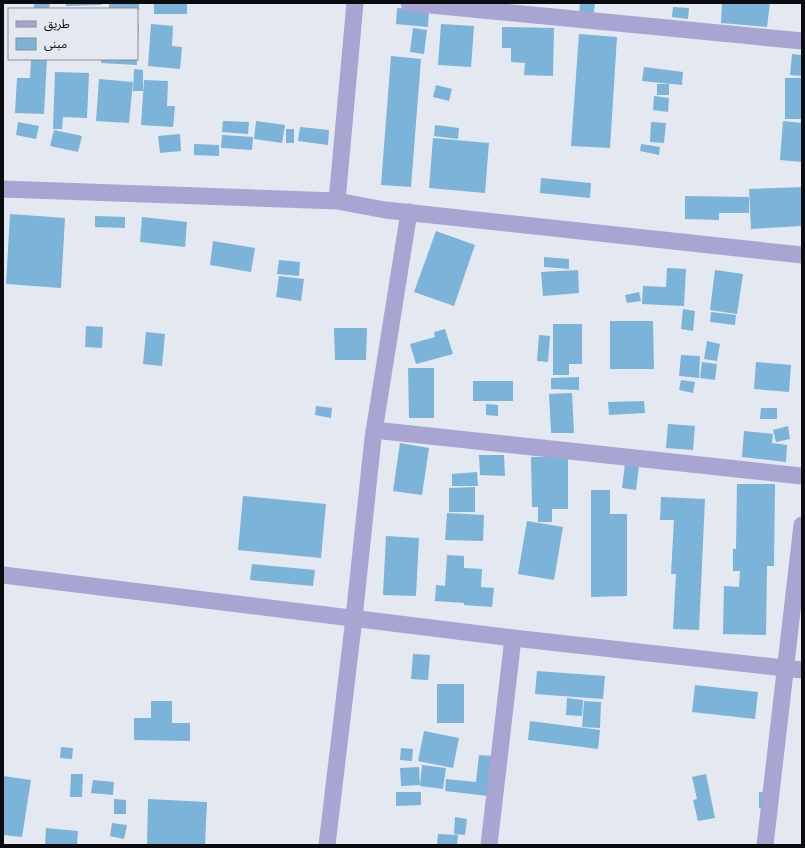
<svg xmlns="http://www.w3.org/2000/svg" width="805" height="848" viewBox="0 0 805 848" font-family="'Archivo Narrow','Noto Sans Arabic',sans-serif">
	<rect width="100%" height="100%" fill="#e4e8f1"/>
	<path fill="#7bb3d9" d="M34,3H50L49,9H34Z
		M66,3H101V5L66,6Z
		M109,3H139V10L109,9Z
		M154,3H187V14H154Z
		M580,3H595L593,18L579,15Z
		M722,3H770L767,27L721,23Z
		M673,7L689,8L688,19L672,17Z
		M397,8L429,10L428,27L396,24Z
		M137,23H139L138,44H137Z
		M151,24L173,26L172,46L182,47L180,69L148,66Z
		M441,24L474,26L471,67L438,65Z
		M502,27L554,28L553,76L524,75L525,63L511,62V48H502Z
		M413,28L427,30L424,54L410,52Z
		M579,34L617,37L610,148L571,146Z
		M792,54L802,55V76L790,75Z
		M391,56L421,59L411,187L381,185Z
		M31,59H47L44,114L15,113L17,78H30Z
		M101,59H137V65L101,63Z
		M644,67L683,72L682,85L642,81Z
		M134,69L143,70V91H133Z
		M55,72L89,73L87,118L63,117L62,129H53Z
		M785,78H802V119H785Z
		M99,79L133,82L129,123L96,121Z
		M144,80L168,81L167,106H175L173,127L141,125Z
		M657,84H669V95H657Z
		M436,85L452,89L449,101L433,97Z
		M654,96L669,98L668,112L653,110Z
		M223,121L249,122L248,134L222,132Z
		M256,121L285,125L282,143L254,139Z
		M783,121L802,123V162L780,160Z
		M18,122L39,126L36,139L16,135Z
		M651,122L666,123L664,143L650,142Z
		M435,125L459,128L458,139L434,136Z
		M300,127L329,130L328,145L298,141Z
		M286,129H294V143H286Z
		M54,130L82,136L78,152L50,146Z
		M180,134L181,151L160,153L158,136Z
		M222,135L253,137L252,150L221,148Z
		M433,138L489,143L485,193L429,188Z
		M194,144L219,145V156L194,155Z
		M641,144L660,147L659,155L640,151Z
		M541,178L591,183L590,198L540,193Z
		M802,187V226L751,229L749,189Z
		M685,196L749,197V213H719V220L685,219Z
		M10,214L65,218L61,288L6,284Z
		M95,216L125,217V228L95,227Z
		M142,217L187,222L185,247L140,242Z
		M436,231L475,245L454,306L414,292Z
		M213,241L255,248L251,272L210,265Z
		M544,257L569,259V269L544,267Z
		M279,260L300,262L299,276L277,274Z
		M667,268L686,269L684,306L642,304L643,286L666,287Z
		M578,270L579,293L543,296L541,272Z
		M715,270L743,274L737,314L710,310Z
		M279,276L304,279L301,301L276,297Z
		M639,292L641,301L627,303L625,295Z
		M683,309L695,311L693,331L681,329Z
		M711,312L736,315L735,325L710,322Z
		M610,321H653L654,369H610Z
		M553,324H582V364H569V375H553Z
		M86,326L103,327L102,348L85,347Z
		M334,328H367L366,360H335Z
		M445,329L453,354L416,364L410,344L435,337L434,332Z
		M146,332L165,334L162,366L143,364Z
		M539,335L550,336L548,362L537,361Z
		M707,341L720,344L717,361L704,359Z
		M681,355L700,356L699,378L679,376Z
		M702,362L717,364L715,380L700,378Z
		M756,362L791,365L789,392L754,389Z
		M408,368H434V418H409Z
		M579,377V390L551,389V378Z
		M681,380L695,382L693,393L679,390Z
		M473,381H513V401H473Z
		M572,393L574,433H551L549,394Z
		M644,401L645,413L609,415L608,402Z
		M486,404L498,405V416L486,415Z
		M316,406L332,408L331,418L315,415Z
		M761,408H777V419H760Z
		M668,424L695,426L693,450L666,448Z
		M788,426L790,439L776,442L773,430Z
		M744,431L773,434L772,443L787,445L786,462L742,457Z
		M400,443L429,448L422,495L393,491Z
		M479,455H504L505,476L480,475Z
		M531,457H568V509H552V522H538V507H532Z
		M625,464L639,466L636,490L622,488Z
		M477,472L478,486H452V474Z
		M737,484H775L774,566H767L766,635L723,634L724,586L739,587L740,571H733V549H736Z
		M475,487V512H449V488Z
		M591,490H610V514H627V596L591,597Z
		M243,496L326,504L321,558L238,550Z
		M661,497L705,499L699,630L673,629L676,574H671L674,520H660Z
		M447,513L484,515L483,541L445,540Z
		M527,521L563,527L554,580L518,574Z
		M386,536L419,538L416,596L383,595Z
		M447,555L464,556V568L482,569L481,587L494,588L492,607L464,605V603L435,601L436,585L445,586Z
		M252,564L315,570L313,586L250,580Z
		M413,654L430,655L428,680L411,679Z
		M537,671L605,676L603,699L535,694Z
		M437,684H464V723H437Z
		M695,685L758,692L755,719L692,712Z
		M567,698L583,700L582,716L566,715Z
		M151,701H172V723H190V741L134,740V718H151Z
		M584,701L601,702L600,728L582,727Z
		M530,721L600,730L598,749L528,740Z
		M424,731L459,738L453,768L418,761Z
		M61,747L73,748L72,759L60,758Z
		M401,748L413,749L412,761L400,760Z
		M479,755L493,756L488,796L445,791L446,779L476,782Z
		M422,765L446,768L443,789L420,786Z
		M419,767L420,785L401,786L400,768Z
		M71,774H83L82,797H70Z
		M706,774L715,818L698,821L693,800L697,799L692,777Z
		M3,776L31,780L22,837L3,835Z
		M93,780L114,782L113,795L91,793Z
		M396,792H421V805L396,806Z
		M759,792L768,793L767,809L759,808Z
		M114,799L126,800V814H114Z
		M148,799L207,802L205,845H147Z
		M455,817L467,819L465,835L454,834Z
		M112,823L127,825L124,839L110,836Z
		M46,828L78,831L77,845H45Z
		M438,834L458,835L457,845H437Z"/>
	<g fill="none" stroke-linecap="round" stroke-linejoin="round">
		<path stroke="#a8a5d2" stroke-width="17" d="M409,3L802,41
			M3,189L337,201L385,210L802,255
			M337,201L355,3
			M374,430L802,476
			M3,575L513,638L802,670
			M327,845L354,618L373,438L409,212
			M489,845L513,638
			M765,845L802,525"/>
	</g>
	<rect width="805" height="848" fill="none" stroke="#0b0c0f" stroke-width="8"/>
	<rect x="8" y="8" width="130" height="52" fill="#e4e8f1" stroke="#8d9097"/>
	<rect x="16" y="21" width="20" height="6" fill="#a8a5d2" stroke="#8d9097"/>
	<text x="44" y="28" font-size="12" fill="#0b0c0f">طريق</text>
	<rect x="16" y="38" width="20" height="12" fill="#7bb3d9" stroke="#8d9097"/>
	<text x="44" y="48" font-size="12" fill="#0b0c0f">مبنى</text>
</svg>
